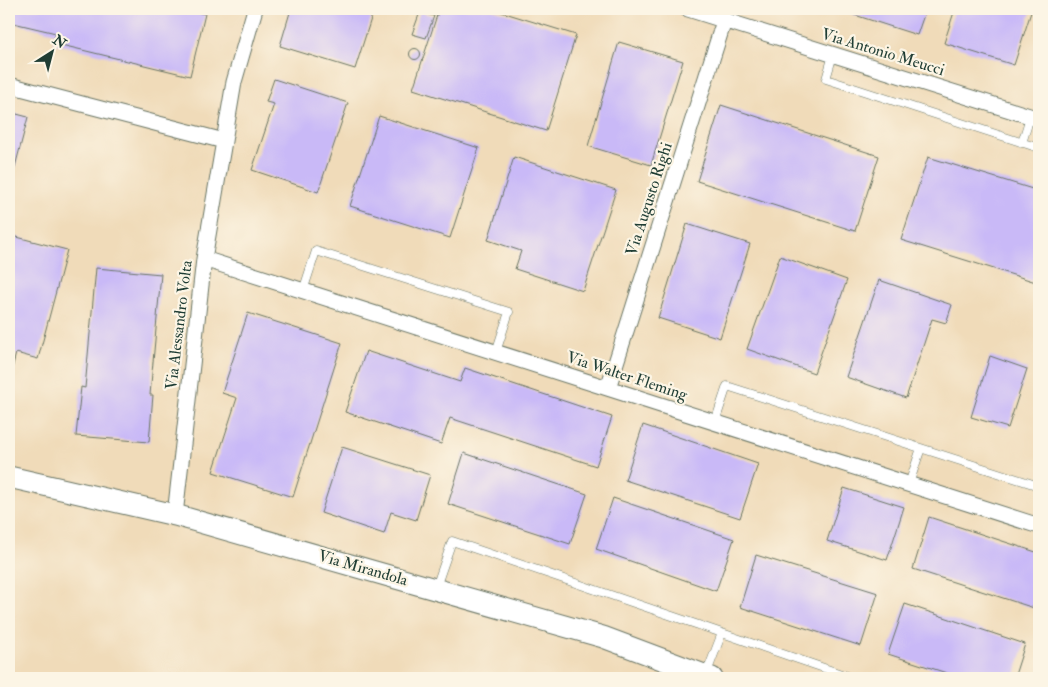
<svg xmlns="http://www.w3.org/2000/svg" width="1048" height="687" viewBox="0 0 1048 687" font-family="'IM FELL Double Pica',serif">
	<rect width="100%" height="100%" fill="#fcf5e5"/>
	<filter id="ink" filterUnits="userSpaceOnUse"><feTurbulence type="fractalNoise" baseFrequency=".02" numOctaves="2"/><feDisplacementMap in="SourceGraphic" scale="10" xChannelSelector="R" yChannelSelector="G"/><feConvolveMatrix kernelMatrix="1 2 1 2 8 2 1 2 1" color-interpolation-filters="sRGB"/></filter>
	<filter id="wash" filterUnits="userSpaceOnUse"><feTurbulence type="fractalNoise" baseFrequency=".0096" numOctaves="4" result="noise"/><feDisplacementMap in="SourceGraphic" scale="20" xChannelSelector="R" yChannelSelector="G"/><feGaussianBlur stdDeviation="1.12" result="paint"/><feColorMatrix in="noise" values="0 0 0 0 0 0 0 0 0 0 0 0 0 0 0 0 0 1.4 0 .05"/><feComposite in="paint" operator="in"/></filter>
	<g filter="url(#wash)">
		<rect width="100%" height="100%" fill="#f0dbb9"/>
		<g id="blocks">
			<path fill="#c9b9f7" d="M9,9H182L205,14L190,76L53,43L56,33L9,22Z
				M291,9H374L355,69L280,46Z
				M439,9H492L576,35L546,131L413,89Z
				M836,9H926L917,35Z
				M955,9H1032L1014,65L944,43Z
				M420,12L434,16L426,38L412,34Z
				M619,42L683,61L651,165L588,146Z
				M409.5 54a5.5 5.5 0 1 1 11 0a5.5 5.5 0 1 1-11 0Z
				M274,79L348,103L318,192L252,170L274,104L266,102Z
				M721,105L879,156L855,231L697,181Z
				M9,112L28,117L9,190Z
				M379,116L479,148L450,238L350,206Z
				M514,157L616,190L583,291L515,269L521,251L488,240Z
				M928,157L1039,191V283L901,240Z
				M687,224L750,244L720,338L658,318Z
				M9,235L67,250L38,359L16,353L9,381Z
				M780,256L847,280L814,373L747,349Z
				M96,268L161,274L150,395H153L149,442L76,436L81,387L85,388Z
				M879,280L952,305L946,323L932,319L906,398L846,377Z
				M248,313L342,343L293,497L213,472L237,398L222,393Z
				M366,351L460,382L465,368L612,417L596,466L450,418L441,444L345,412Z
				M990,356L1027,369L1008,428L971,417Z
				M643,425L758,464L740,518L625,480Z
				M342,447L430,475L416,520L391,512L384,534L321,513Z
				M464,453L587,494L570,544L448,504Z
				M844,488L904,507L887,560L827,541Z
				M613,498L734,539L716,591L596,549Z
				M929,517L1039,553V593L1034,608L913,569Z
				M756,555L878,593L861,646L740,607Z
				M905,604L1025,644L1014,678H962L888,654Z"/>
		</g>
	</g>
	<g filter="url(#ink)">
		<use href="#blocks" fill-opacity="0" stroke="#687463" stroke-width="1"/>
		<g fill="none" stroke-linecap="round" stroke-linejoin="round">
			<g stroke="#687463" stroke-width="9">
				<path id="lane" d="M833,55L826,79L1039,148
					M1022,143L1030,117
					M303,291L316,251L509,312L496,352
					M715,422L727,386L1039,486
					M909,484L921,448
					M436,587L452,541L722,633L853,678
					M706,675L722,633"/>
			</g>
			<g stroke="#687463" stroke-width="17">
				<path id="street" d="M688,9L1039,119
					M9,85L224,141
					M204,259L1039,526
					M608,388L724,21
					M175,515L204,259L234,82L255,9"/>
			</g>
			<g stroke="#687463" stroke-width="23">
				<path id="secondary" d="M9,477L175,515L603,637L712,678"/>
			</g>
			<use href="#lane" stroke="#fff" stroke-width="8"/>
			<use href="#street" stroke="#fff" stroke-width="15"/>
			<use href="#secondary" stroke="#fff" stroke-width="21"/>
		</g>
	</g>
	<g text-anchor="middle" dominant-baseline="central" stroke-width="4.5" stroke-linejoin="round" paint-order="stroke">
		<g font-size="16" fill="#1f3d34" stroke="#fcf5e5">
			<text transform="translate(883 52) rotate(17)">Via Antonio Meucci</text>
			<text transform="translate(649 199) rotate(-72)">Via Augusto Righi</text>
			<text transform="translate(179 325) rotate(-83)">Via Alessandro Volta</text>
			<text transform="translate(627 376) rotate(18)">Via Walter Fleming</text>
			<text transform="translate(363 568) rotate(16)">Via Mirandola</text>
		</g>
	</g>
	<rect width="1048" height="687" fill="none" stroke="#fcf5e5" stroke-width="30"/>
	<g transform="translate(52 52) rotate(36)" stroke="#fcf5e5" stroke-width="4" paint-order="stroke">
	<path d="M0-4L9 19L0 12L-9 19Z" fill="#1f3d34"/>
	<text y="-8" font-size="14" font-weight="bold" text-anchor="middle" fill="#1f3d34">N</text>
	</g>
</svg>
